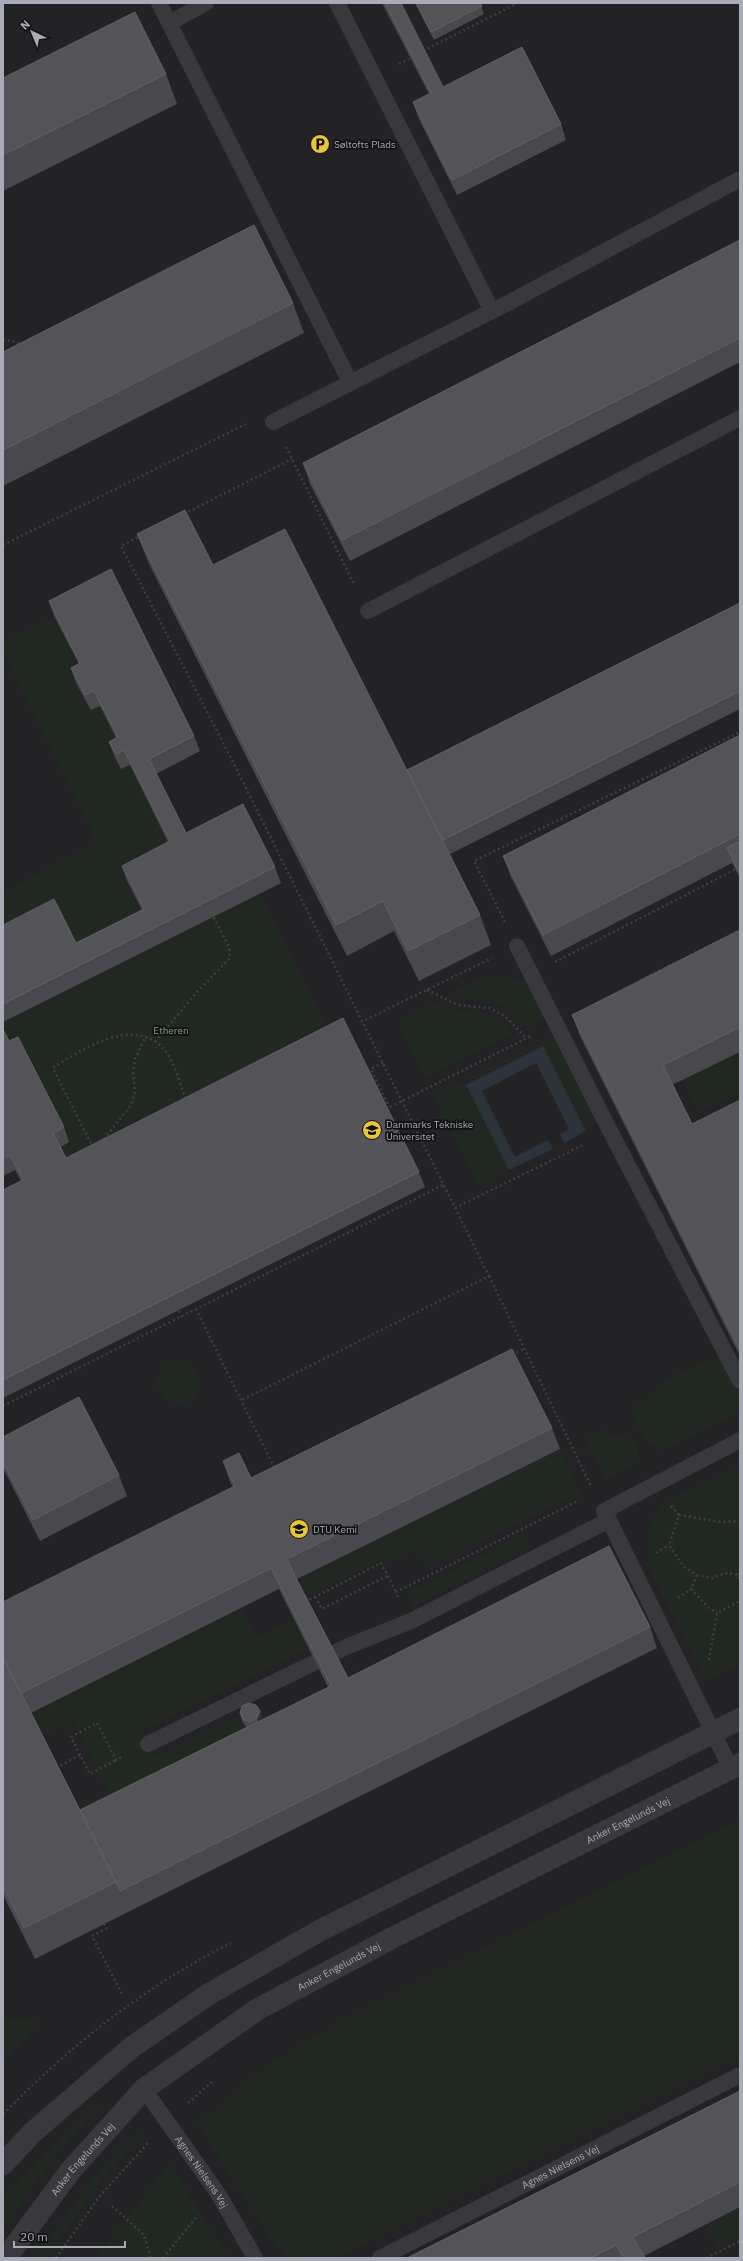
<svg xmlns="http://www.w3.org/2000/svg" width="743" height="2261" viewBox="0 0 743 2261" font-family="'IBM Plex Sans',sans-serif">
	<rect width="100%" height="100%" fill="#171618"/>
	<path fill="#232225" d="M3,3H740V2258H3Z"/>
	<path fill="#212822" d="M54,616L86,678L91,710L100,706L123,752L115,757L121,769L130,765L176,856L149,924L82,958L3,943V892L97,843L3,653V642Z
		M260,893L334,1041L72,1173L59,1148L69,1142L15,1056L3,1033V1022Z
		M507,977C533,981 537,996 549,1018L528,1027C518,1020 502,1002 491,1000C475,996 465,1004 449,994L481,978Z
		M433,1003L457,1012L480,1011L505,1024L513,1034L425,1078L397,1022Z
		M556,1034L601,1123L586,1131L543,1046L466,1085L509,1170L479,1186L433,1096Z
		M740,1052V1093L698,1113L682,1080Z
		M720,1357L740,1398V1412L664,1451C643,1443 637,1429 630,1409L653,1393L663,1382L685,1370Z
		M157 1382a22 22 0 1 1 44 0a22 22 0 1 1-44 0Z
		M602,1429L611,1437L624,1436L637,1443L641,1462L605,1480L582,1435Z
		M560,1449L581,1492L428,1567L418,1548L392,1561L389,1556L308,1597L299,1578Z
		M740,1465V1664L705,1681L648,1567L649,1527L660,1507L681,1494Z
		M524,1534L531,1548L414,1607L407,1593Z
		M241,1608L257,1638L293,1620L307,1648L141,1731L155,1758L247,1711L242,1721L246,1727L253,1730L260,1726L263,1719L277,1713L283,1726L292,1722L295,1728L87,1831L75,1808L108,1791L72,1721L39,1737L28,1714Z
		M740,1819V2055L335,2258L289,2257L272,2240L197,2124L271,2063L339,2022Z
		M3,2017L42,2022L3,2062Z
		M109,2096L54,2158L3,2229V2199C36,2162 70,2126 109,2096Z
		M143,2134L100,2182L46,2258H34L97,2173L131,2135Z
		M170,2163L229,2258H95Z
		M740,2207V2237L716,2248L705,2225Z"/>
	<path fill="#2d333b" d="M543,1046L586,1131L564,1143L560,1134L569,1129L536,1063L482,1091L515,1157L548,1140L553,1149L509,1170L466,1085Z"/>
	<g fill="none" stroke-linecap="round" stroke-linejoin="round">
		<path stroke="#3e3f44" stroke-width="2.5" stroke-dasharray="2 3" stroke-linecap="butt" d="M423,51L518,3
			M399,64L411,58
			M3,339L19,343
			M286,447L355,586
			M184,514L292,459
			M142,535L121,546L233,762L489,1276L242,1400
			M3,545L246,424
			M505,922L474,861L740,732
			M555,962L740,867
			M641,980L740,930
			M427,990L458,1005L489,1008L505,1016L526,1038
			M361,1022L492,958
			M155,1042L196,993L230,958L229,947L213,916
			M383,1063L371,1069L389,1107
			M390,1107L531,1036
			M104,1139L131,1105L135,1091L133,1074L135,1059L146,1036
			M93,1148L53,1068C82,1049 131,1017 162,1047C173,1057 181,1086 186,1101
			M455,1208L585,1144
			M489,1276L591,1486
			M196,1309L275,1469
			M179,1311L182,1317
			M512,1355L524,1349
			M3,1406L443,1185
			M671,1506L679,1515L669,1545L684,1567L697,1575L712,1578L725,1573L738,1575L740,1582
			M679,1515L721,1522L740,1521
			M656,1553L669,1545
			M697,1575L691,1589L708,1607L717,1613
			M738,1575L740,1571
			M315,1597L322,1609L387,1576
			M398,1597L396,1592L578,1501
			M678,1598L691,1589
			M305,1602L381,1563L396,1592
			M709,1660L717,1613L740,1601
			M80,1755L71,1737L97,1723L116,1760L124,1756
			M56,1768L80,1755L90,1774L116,1760
			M104,1924L107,1928L92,1936L122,1994
			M188,2103L213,2081
			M3,2114C18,2100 32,2085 47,2072C101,2022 165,1976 231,1943
			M112,2206L144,2235L151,2258
			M56,2258L99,2197L148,2143
			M163,2258L198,2215
			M706,2258L740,2241"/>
		<g stroke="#38383d" stroke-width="16">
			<path d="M159,3L350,382"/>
			<path d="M337,3L492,311"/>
			<path d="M169,23L206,3"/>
			<path d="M273,422L508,303L740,179"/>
			<path d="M368,611L740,418"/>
			<path d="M517,946L606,1123L740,1381"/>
			<path d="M609,1520L604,1511L740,1440"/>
			<path d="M148,1744L346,1647L411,1621L609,1520L731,1769"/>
			<path id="s1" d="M144,2089L219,2195L255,2258"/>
			<path id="s2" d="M380,2258L740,2075"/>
		</g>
		<g stroke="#38383d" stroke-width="22">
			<path d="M3,2164L33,2132L132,2047L209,1994L319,1931L740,1719"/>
			<path id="s3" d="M6,2258L71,2170L144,2089L258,2009L392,1938L740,1764"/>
		</g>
	</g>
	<path fill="#48484d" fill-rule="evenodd" d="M382,3H401L443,87L561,124L566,140L457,195L418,117L413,102L429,94Z
		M415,3H480L484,14L434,40Z
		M166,74L177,104L3,191V78Z
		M740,240V362L350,561L310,484L303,463Z
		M293,303L304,333L3,486V352Z
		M137,534L213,565L407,770L740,603V709L450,854L480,915L491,945L419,981L394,931L347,956L149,564Z
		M49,601L194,736L200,751L156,774L186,833L275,867L281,883L3,1022V925L76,943L142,910L127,881L122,866L168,842L130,765L121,769L115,757L109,742L116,738L100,706L91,710L76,683L71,668L79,664L54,616Z
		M740,735V878L732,863L551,956L511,877L503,856Z
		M740,930V1052L672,1085L692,1124L740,1101V1356L580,1036L572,1015Z
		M3,1029L9,1041L64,1127L69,1142L61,1147L66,1158L419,1172L425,1187L3,1398V1190L21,1181L15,1170L3,1176Z
		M552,1428L560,1449L297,1579L348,1678L650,1627L657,1648L128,1912L35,1959L3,1895V1602L233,1487L230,1482L223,1461L251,1478ZM279,1589L328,1687L263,1719L240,1713L242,1721L246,1727L80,1810L31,1713Z
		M3,1437L119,1475L127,1496L40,1541L3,1468Z
		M740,2091V2207L644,2256L645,2258H407Z"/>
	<path fill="#303033" d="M260,1711L263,1719L260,1726L257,1718Z"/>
	<path fill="#535358" stroke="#606167" d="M385,3H401L443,87L522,47L561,124L452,180L413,102L431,93Z
		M416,3H480L482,6L431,32Z
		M135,12L166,74L3,155V78Z
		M254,225L293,303L3,450V352Z
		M740,240V338L342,540L303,463Z
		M185,510L213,565L285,529L480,915L408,951L383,901L336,925L137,534Z
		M111,569L194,736L149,759L186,833L243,804L275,867L3,1004V925L54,899L76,943L144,909L122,866L170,841L124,750L116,754L109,742L118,737L94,691L85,695L71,668L80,663L49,601Z
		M740,603V691L443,840L407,770Z
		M740,735V834L543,935L503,856Z
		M740,841V874L727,848Z
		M740,930V1027L663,1065L692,1124L740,1100V1350L572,1015Z
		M343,1018L419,1172L3,1380V1190L23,1180L10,1155L3,1158V1029L9,1041L18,1037L64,1127L53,1133L66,1158Z
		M512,1349L552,1428L287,1559L296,1578L348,1678L609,1546L650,1627L120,1891L116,1882L80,1810L331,1686L271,1568L21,1693L3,1657V1602L235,1486L223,1461L239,1453L251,1478Z
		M79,1397L119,1475L33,1520L3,1462V1437Z
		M3,1657L116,1882L24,1928L3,1887Z
		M249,1703L256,1705L260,1711L257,1718L250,1722L243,1719L240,1713L242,1706Z
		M740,2091V2182L633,2237L645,2258H624L616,2245L591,2258H407Z"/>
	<defs>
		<g id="parking-disc" transform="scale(1)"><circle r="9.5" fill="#e7c53f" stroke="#121113"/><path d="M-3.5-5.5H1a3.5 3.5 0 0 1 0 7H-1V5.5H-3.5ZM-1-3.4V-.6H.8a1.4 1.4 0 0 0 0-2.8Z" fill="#111"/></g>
		<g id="university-disc" transform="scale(1)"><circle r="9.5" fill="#e7c53f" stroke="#121113"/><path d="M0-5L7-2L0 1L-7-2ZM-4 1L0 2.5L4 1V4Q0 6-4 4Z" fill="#111"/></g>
	</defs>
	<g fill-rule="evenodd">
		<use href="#parking-disc" x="320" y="144"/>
		<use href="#university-disc" x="372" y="1130"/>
		<use href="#university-disc" x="299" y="1529"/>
	</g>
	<g text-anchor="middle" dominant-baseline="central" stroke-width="3.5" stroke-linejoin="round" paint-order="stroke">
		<g font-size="10" fill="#a9acb7" stroke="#121113" text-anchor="start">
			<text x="334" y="144">Søltofts Plads</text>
			<text x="386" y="1124">Danmarks Tekniske<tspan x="386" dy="12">Universitet</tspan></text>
			<text x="313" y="1529">DTU Kemi</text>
		</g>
		<g font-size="10" fill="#81a188" stroke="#121113">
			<text x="171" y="1030">Etheren</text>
		</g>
		<g font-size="10" fill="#a9acb7" stroke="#121113">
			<text stroke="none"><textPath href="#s3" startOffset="773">Anker Engelunds Vej</textPath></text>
			<text stroke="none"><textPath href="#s3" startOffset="449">Anker Engelunds Vej</textPath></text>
			<text stroke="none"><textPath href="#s3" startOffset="125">Anker Engelunds Vej</textPath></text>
			<text stroke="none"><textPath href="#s2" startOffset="202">Agnes Nielsens Vej</textPath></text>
			<text stroke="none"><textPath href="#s1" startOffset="101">Agnes Nielsens Vej</textPath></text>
		</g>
	</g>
	<rect width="743" height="2261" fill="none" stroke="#a9acb7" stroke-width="8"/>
	<g transform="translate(32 32) rotate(316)" stroke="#121113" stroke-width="3" paint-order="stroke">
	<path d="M0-3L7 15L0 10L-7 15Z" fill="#a9acb7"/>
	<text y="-6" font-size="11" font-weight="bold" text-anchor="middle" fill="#a9acb7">N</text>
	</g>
	<path d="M14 2241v6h111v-6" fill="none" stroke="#a9acb7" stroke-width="2"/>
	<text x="20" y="2241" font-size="12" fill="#a9acb7" stroke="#121113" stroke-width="3" paint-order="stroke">20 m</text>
</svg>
